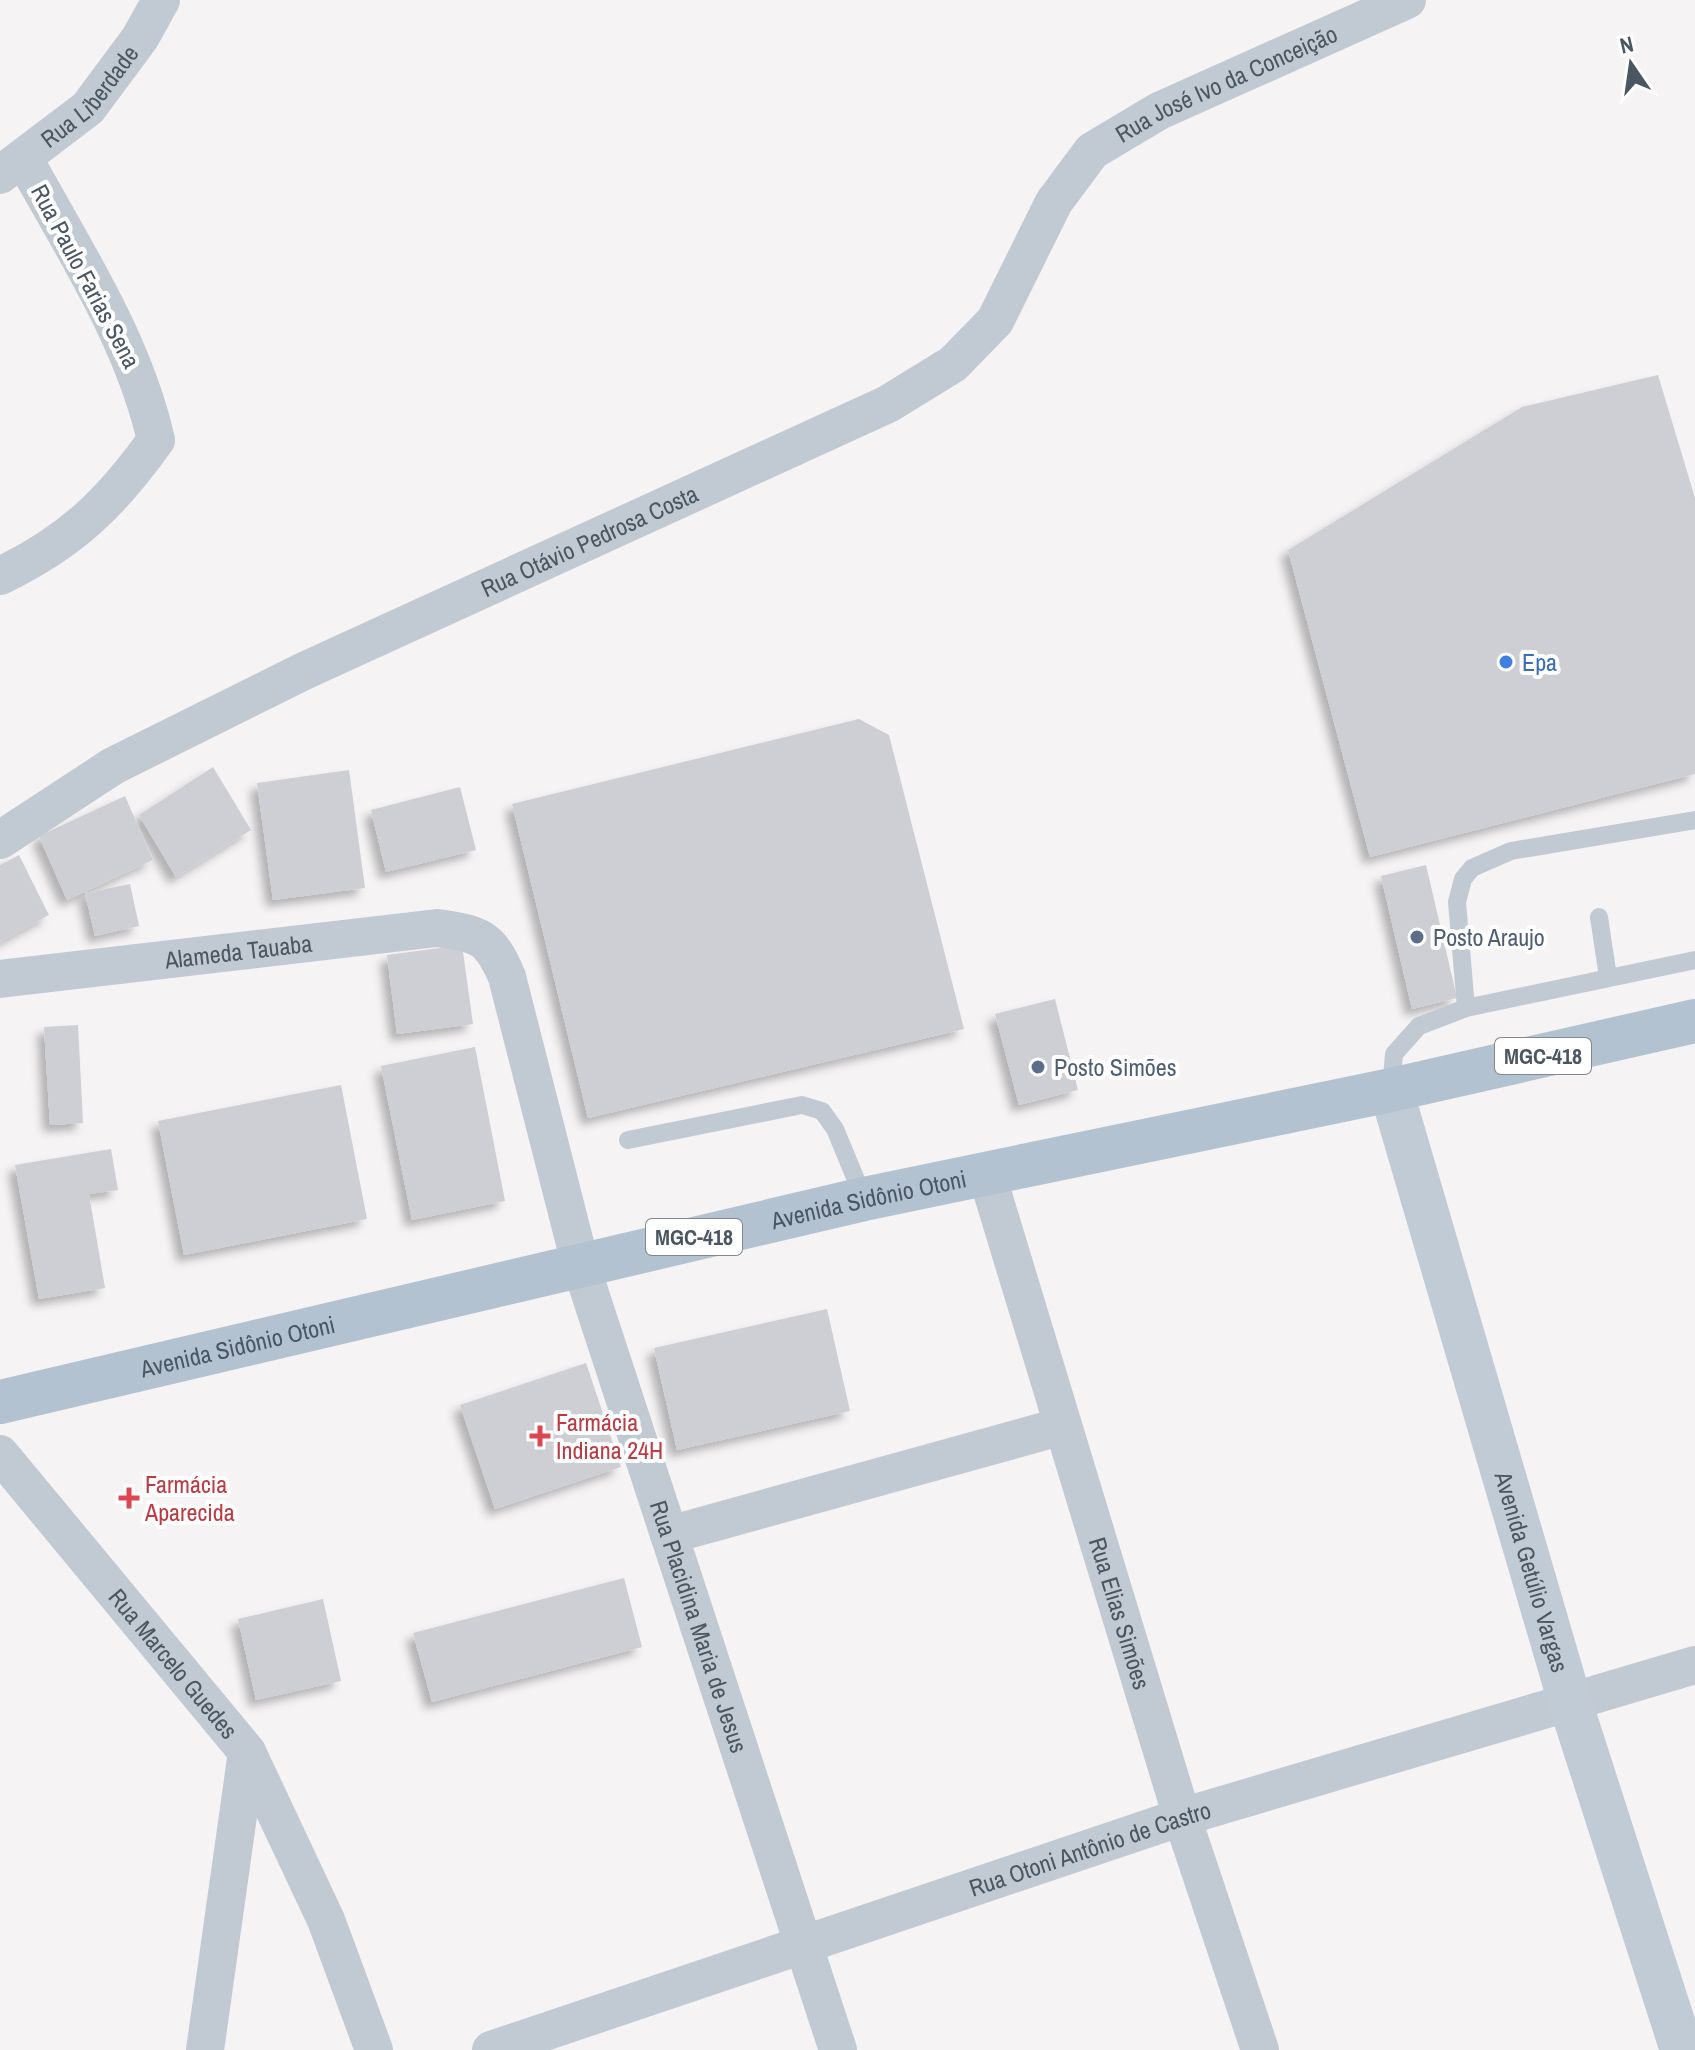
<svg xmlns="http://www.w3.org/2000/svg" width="1695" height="2050" viewBox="0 0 1695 2050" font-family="'Archivo Narrow',sans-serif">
	<defs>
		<filter id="shadow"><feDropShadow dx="-7" dy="7" stdDeviation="4" flood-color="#0004"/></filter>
	</defs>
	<rect width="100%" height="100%" fill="#f5f3f3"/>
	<path fill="#cdcfd5" filter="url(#shadow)" d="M1658,375L1695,498V774L1370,857L1288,550L1522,407Z
		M859,719L889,735L964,1029L588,1118L512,804Z
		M213,767L251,830L176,877L139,815Z
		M349,770L365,888L273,900L257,783Z
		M460,787L476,850L386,872L371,810Z
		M125,796L153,860L67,900L39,836Z
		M19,855L49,915L0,942V865Z
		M1426,865L1457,998L1412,1009L1381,876Z
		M130,884L139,926L95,936L85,893Z
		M462,945L473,1024L397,1034L387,955Z
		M1055,999L1078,1090L1019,1105L995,1014Z
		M78,1025L83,1123L50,1125L44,1027Z
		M475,1047L505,1201L412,1220L381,1066Z
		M341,1085L367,1219L184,1255L158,1121Z
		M111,1149L118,1190L89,1194L105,1288L39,1299L15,1165Z
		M827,1309L850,1411L677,1450L654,1348Z
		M586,1363L621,1467L495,1509L460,1405Z
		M624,1578L642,1647L432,1702L413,1633Z
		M323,1599L341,1681L256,1700L238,1619Z"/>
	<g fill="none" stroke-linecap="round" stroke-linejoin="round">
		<path stroke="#c1cad2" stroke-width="18" d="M1599,917L1608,977
			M1466,1008L1457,902L1463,879L1472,868L1511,851L1695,820
			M1391,1089L1394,1054L1419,1026L1466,1008L1695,960
			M628,1140L802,1105L822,1111L835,1129L864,1199"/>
		<g stroke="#c1cad2" stroke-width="38">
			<path id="s1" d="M0,175L88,108L140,38L161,0"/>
			<path d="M0,576C71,542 111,503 156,440C133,339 74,250 24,159"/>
			<path id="s2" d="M0,840L113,766L304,671L888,404L953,364L995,321L1054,202L1092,151L1159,111L1407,0"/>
			<path id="s3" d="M0,979L437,928C479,934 490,936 507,977L580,1263L838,2050"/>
			<path id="s4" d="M987,1175L1182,1817L1260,2050"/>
			<path id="s5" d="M0,1454L247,1752L205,2050"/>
			<path d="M669,1535L1063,1426"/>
			<path d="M247,1752L326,1920L374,2050"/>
			<path id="s6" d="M491,2050L1182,1817L1695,1665"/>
		</g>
		<path stroke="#c1cbd6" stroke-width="44" id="s7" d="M1391,1090L1570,1702L1682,2050"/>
		<path stroke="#b3c2d1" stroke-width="44" id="s8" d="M0,1402L864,1199L1391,1090L1695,1021"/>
	</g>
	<circle fill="#3f7fe0" stroke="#fff" stroke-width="3" cx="1506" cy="662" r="8"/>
	<g fill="#5c6f8a" stroke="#fff" stroke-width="3">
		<circle cx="1417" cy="937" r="8"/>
		<circle cx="1038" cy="1067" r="8"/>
	</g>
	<g fill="#e0444e" stroke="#fff" stroke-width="3">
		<path d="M536 1424h8v8h8v8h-8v8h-8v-8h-8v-8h8z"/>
		<path d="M125 1486h8v8h8v8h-8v8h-8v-8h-8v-8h8z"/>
	</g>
	<g text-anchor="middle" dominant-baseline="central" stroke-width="8" stroke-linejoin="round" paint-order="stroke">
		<g fill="#fff" stroke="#808990" stroke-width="2">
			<rect x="1495" y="1038" width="96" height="36" rx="6"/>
			<rect x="646" y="1219" width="96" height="36" rx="6"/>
		</g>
		<g font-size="22" font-weight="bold" fill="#4a5661">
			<text x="1543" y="1056">MGC-418</text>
			<text x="694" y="1237">MGC-418</text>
		</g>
		<g font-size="24" fill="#4a5661" stroke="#fff">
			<text stroke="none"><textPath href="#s2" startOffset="1474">Rua José Ivo da Conceição</textPath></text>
			<text stroke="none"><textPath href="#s1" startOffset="120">Rua Liberdade</textPath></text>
			<text transform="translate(86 276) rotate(62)">Rua Paulo Farias Sena</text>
			<text stroke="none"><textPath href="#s2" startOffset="662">Rua Otávio Pedrosa Costa</textPath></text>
			<text stroke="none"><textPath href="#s3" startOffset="240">Alameda Tauaba</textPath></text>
			<text stroke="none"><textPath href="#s8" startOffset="892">Avenida Sidônio Otoni</textPath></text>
			<text stroke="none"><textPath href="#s8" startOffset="244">Avenida Sidônio Otoni</textPath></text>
			<text stroke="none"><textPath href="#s7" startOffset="502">Avenida Getúlio Vargas</textPath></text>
			<text stroke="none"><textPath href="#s4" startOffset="458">Rua Elias Simões</textPath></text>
			<text stroke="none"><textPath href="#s3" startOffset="1210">Rua Placidina Maria de Jesus</textPath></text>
			<text stroke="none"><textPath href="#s5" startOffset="272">Rua Marcelo Guedes</textPath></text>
			<text stroke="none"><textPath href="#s6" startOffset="632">Rua Otoni Antônio de Castro</textPath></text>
		</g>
		<g font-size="24" fill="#366cbe" stroke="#fff" text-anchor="start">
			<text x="1522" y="662">Epa</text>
		</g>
		<g font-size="24" fill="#4e5e75" stroke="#fff" text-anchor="start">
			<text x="1433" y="937">Posto Araujo</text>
			<text x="1054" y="1067">Posto Simões</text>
		</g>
		<g font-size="24" fill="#be3a42" stroke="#fff" text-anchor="start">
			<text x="556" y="1422">Farmácia<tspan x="556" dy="28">Indiana 24H</tspan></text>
			<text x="145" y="1484">Farmácia<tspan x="145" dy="28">Aparecida</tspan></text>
		</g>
	</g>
	<g transform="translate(1631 64) rotate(347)" stroke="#ffffff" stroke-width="6" paint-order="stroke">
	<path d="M0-6L14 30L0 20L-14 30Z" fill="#4a5661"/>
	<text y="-12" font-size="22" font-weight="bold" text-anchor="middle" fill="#4a5661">N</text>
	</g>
</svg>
